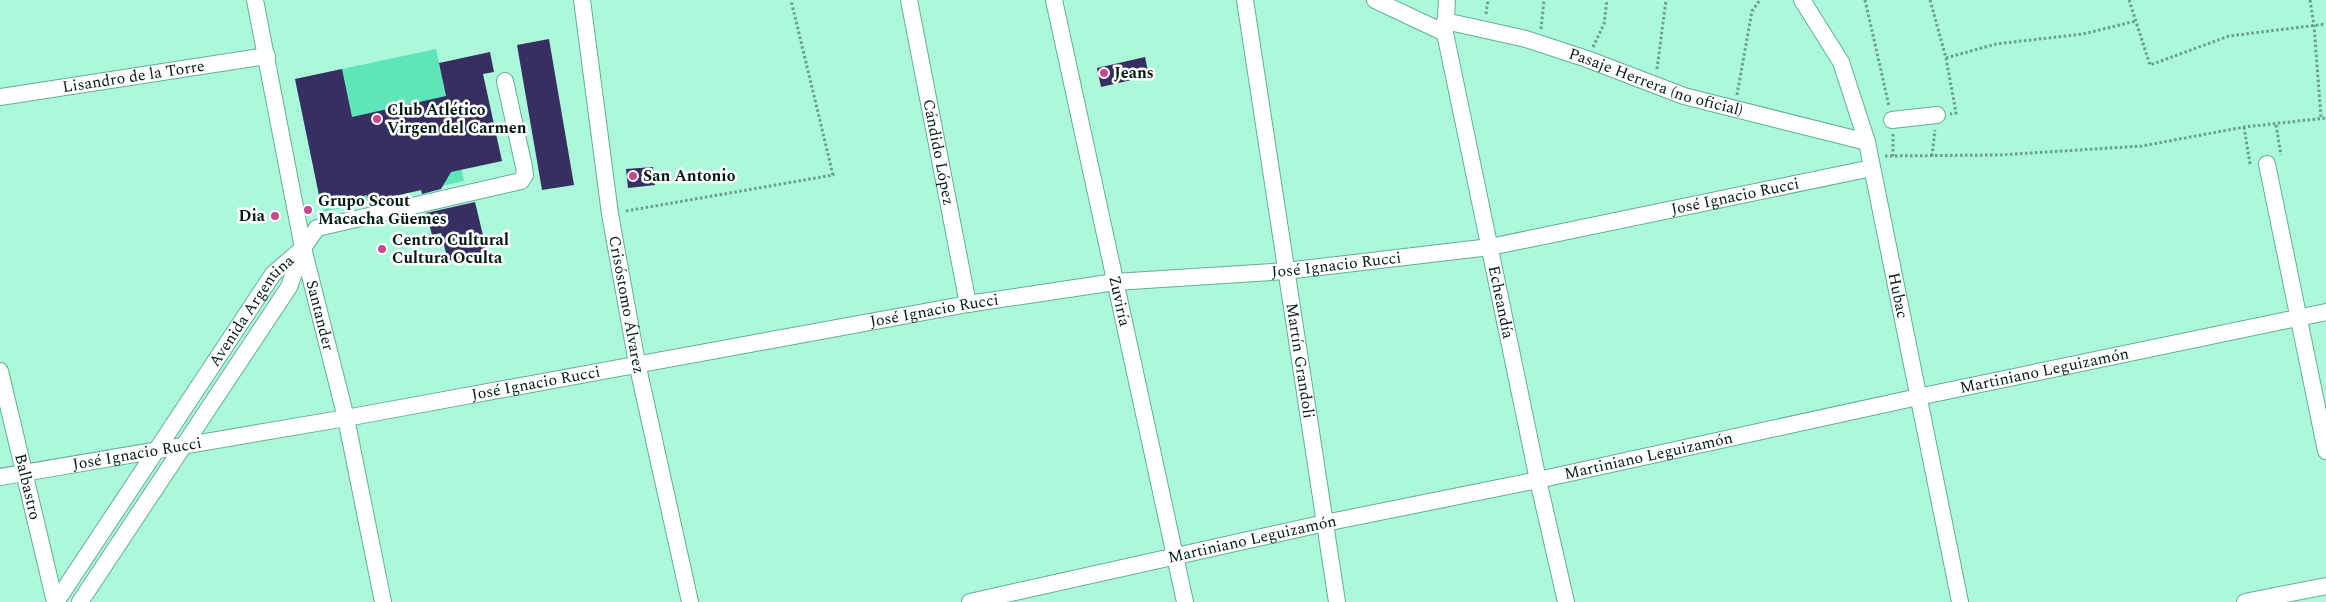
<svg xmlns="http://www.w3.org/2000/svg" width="2326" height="602" viewBox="0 0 2326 602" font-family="Spectral,serif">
	<rect width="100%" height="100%" fill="#abf8db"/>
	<path fill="#5ee5ba" d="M436,49L464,181L323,212L295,79Z"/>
	<path fill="#372e61" d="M549,39L574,185L542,190L517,45Z
		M490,52L494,72L483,74L502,161L451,172L441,189L422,194L421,190L368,202L367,195L321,205L295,79L342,69L352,117L446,96L439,63Z
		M1145,57L1149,76L1101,87L1097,68Z
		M653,167L655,185L628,188L626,169Z
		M475,202L487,252L448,261L441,233L432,235L426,213Z"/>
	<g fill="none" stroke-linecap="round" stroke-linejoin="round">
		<g stroke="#64af94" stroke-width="18">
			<g id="minor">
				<path id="s1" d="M255,0L303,248L346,418L383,602"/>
				<path id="s2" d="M582,0L610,214L637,363L690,602"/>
				<path id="s3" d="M909,0L968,304"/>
				<path id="s4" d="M1054,0L1185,602"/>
				<path id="s5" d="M1245,0L1337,602"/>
				<path d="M1375,0L1445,33"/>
				<path id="s6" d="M1447,0L1445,33L1538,480L1566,602"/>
				<path id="s7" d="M1802,0L1841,62L1867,142L1960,602"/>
				<path id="s8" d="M1445,21L1526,39L1587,59L1684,96L1867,142"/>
				<path id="s9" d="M0,97L267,56"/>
				<path d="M1892,120L1937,115"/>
				<path d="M2267,164L2326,451"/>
				<path id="s10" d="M0,371L55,602"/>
				<path id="s11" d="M0,477L346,418L968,304L1115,282L1286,271L1490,247L1872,168"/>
				<path id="s12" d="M56,602L273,274L302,249"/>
				<path d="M80,602L289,287L303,248L317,228L521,181L525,175L524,167L505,81"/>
				<path id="s13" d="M970,602L1325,523L1538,480L1918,397L2326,312"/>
				<path d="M2245,602L2326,586"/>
			</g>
		</g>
		<path stroke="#67a08a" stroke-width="3" stroke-dasharray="2.5 2.5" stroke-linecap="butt" d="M1865,0L1889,106
			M1930,0L1946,58L1956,113L1950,114
			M2129,0L2150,65L2229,36L2326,24
			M2310,0L2314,25L2321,118
			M1486,14L1488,0
			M1541,29L1544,0
			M1593,47L1604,24L1607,0
			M1946,58L1996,44L2083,34L2136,21
			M1657,69L1666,0
			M1737,95L1752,11L1760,0
			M2276,125L2281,155
			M2244,127L2250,164
			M1893,134V156
			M1885,156L1999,155L2142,146L2244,127L2326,118
			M1932,156L1935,130
			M626,211L833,175L791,0"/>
		<use href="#minor" stroke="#fff" stroke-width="16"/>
	</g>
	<g fill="#c74790" stroke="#fff" stroke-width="2">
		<circle cx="1104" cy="73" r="5"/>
		<circle cx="377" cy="119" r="5"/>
		<circle cx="633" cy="176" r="5"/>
		<circle cx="308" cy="210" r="5"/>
		<circle cx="275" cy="216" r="5"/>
		<circle cx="382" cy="249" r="5"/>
	</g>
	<g text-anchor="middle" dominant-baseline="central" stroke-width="5" stroke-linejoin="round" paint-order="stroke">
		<g font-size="16" font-weight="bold" fill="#001b11" stroke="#fff" text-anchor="start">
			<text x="1114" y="73">Jeans</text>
			<text x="387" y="110">Club Atlético<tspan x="387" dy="18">Virgen del Carmen</tspan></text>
			<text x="643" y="176">San Antonio</text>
			<text x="318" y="201">Grupo Scout<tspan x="318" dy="18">Macacha Güemes</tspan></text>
			<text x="265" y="216" text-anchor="end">Dia</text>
			<text x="392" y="240">Centro Cultural<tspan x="392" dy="18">Cultura Oculta</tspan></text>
		</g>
		<g font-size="16" fill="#001b11" stroke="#fff">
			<text stroke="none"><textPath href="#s9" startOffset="135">Lisandro de la Torre</textPath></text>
			<text stroke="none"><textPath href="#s8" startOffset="220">Pasaje Herrera (no oficial)</textPath></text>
			<text stroke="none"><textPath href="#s3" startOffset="155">Cándido López</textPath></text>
			<text stroke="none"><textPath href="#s11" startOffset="1759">José Ignacio Rucci</textPath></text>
			<text stroke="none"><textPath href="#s11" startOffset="1354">José Ignacio Rucci</textPath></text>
			<text stroke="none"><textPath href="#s7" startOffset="314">Hubac</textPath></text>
			<text stroke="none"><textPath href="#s4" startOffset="308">Zuviría</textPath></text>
			<text stroke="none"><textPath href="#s6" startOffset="308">Echeandía</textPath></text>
			<text stroke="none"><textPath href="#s2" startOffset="308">Crisóstomo Álvarez</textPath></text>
			<text stroke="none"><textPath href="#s11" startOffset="949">José Ignacio Rucci</textPath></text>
			<text stroke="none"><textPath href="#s12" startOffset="351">Avenida Argentina</textPath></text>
			<text stroke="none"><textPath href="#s1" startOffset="322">Santander</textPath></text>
			<text stroke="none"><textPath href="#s5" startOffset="365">Martín Grandoli</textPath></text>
			<text stroke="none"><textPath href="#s13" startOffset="1099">Martiniano Leguizamón</textPath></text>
			<text stroke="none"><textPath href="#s11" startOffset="544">José Ignacio Rucci</textPath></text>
			<text stroke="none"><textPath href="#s11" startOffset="139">José Ignacio Rucci</textPath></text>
			<text stroke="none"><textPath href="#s13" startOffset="694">Martiniano Leguizamón</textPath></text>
			<text stroke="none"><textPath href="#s10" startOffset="119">Balbastro</textPath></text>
			<text stroke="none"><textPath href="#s13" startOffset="289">Martiniano Leguizamón</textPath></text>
		</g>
	</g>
</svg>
